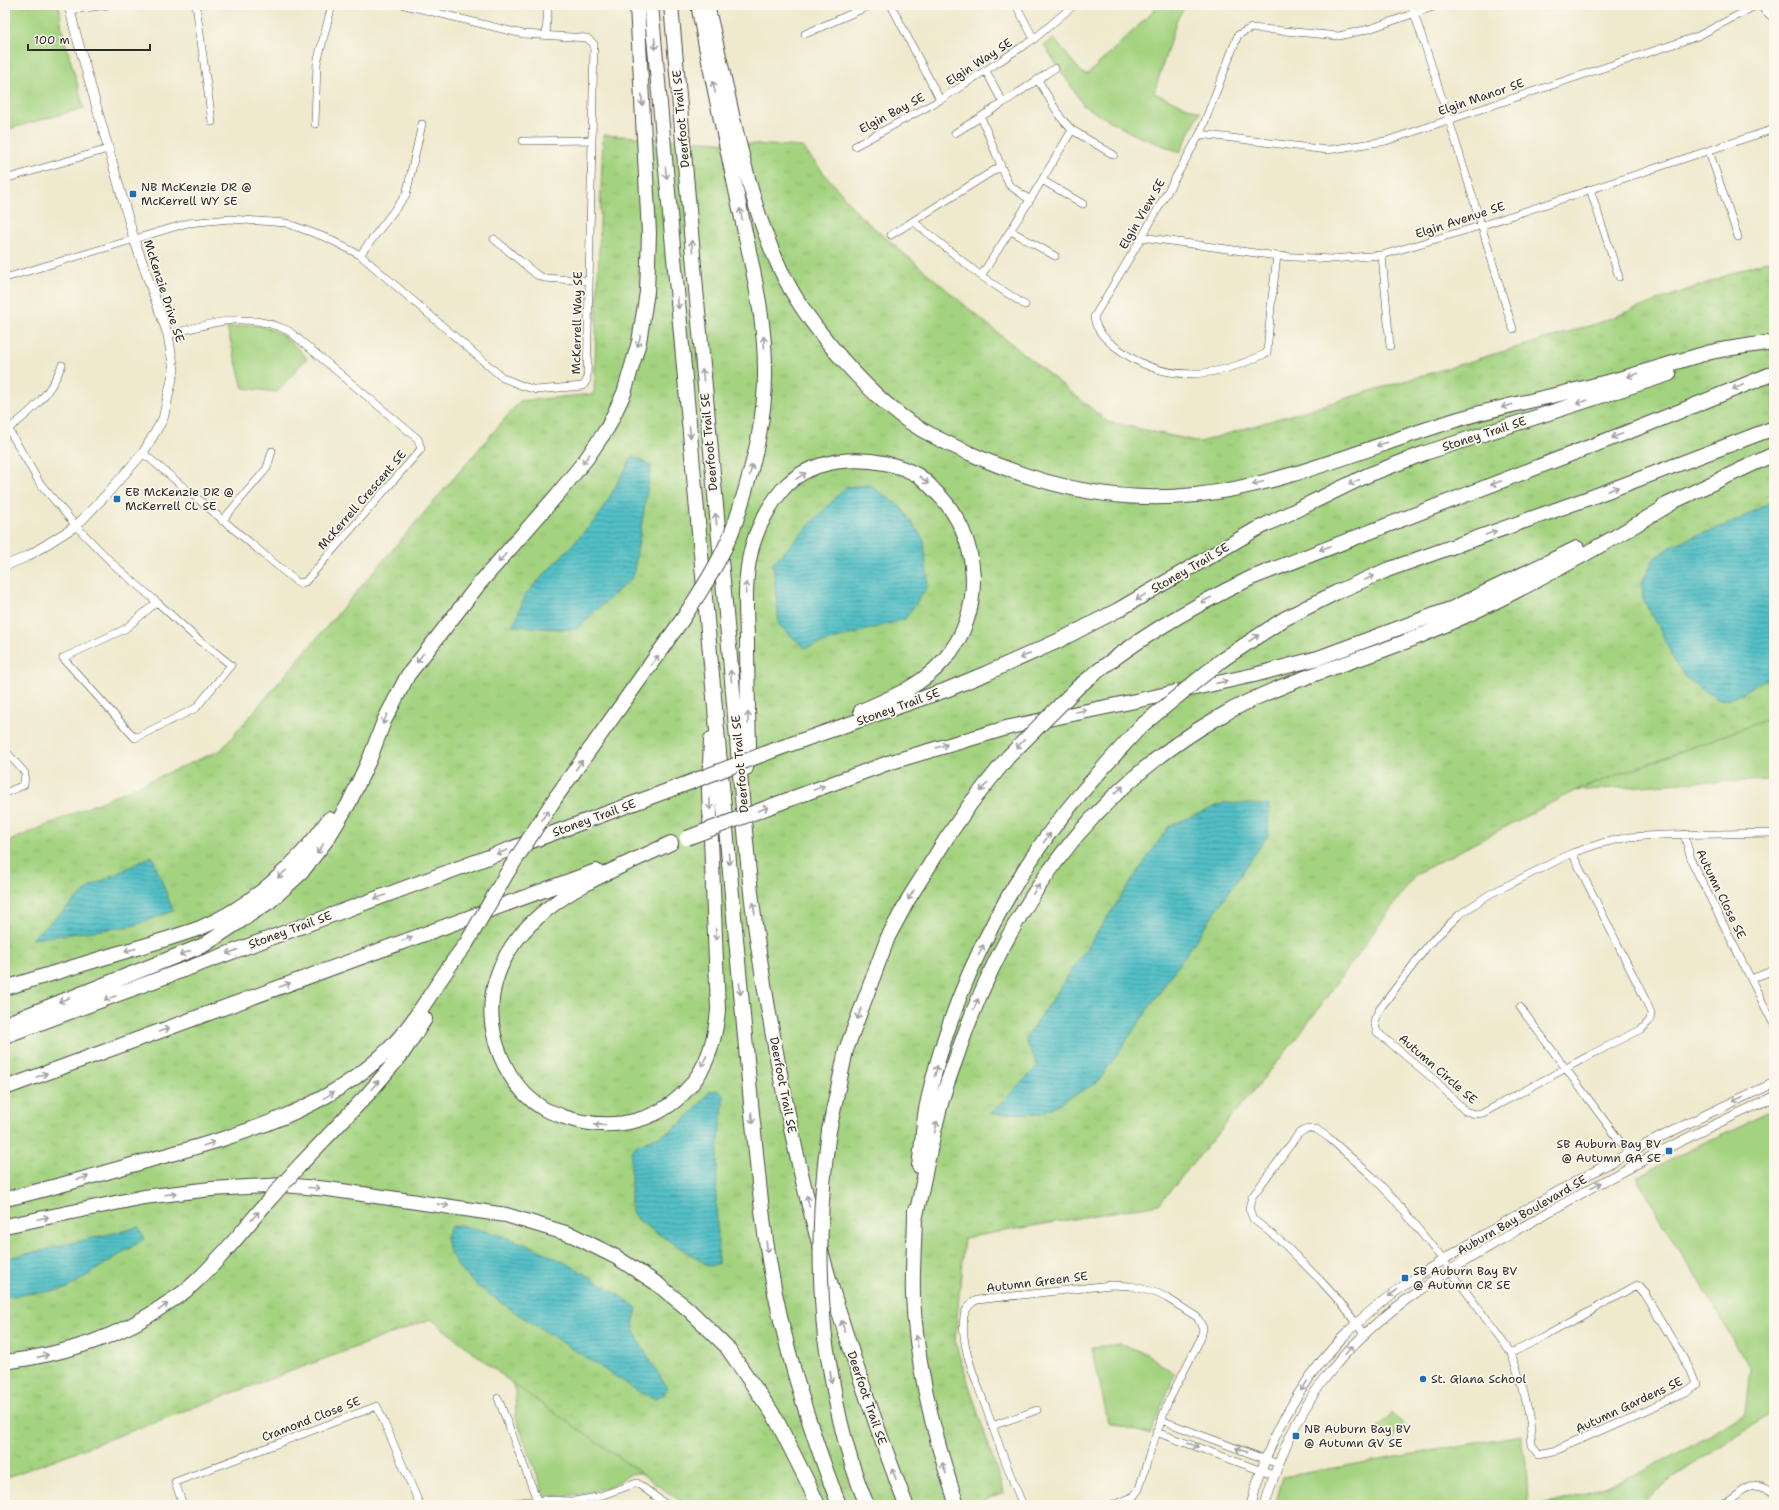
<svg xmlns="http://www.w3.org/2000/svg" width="1779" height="1510" viewBox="0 0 1779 1510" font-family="'Shantell Sans',sans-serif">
	<defs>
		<pattern id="grass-tufts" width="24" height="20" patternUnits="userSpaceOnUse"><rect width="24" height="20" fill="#a4d380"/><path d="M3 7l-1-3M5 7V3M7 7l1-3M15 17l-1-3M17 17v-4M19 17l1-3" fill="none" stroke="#8db56f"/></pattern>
		<pattern id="water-rules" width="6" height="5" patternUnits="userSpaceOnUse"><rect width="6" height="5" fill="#52c0c6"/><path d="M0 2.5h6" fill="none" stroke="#449ca1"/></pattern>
	</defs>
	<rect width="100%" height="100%" fill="#fbf7ec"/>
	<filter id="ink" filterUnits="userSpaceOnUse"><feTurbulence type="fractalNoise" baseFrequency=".025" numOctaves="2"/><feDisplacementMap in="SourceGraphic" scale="8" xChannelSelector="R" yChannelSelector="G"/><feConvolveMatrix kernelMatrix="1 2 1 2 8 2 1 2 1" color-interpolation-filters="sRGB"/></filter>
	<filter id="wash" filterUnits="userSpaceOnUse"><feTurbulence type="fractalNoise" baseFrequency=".012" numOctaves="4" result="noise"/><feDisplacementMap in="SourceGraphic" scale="16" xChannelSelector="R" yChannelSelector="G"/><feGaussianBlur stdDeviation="0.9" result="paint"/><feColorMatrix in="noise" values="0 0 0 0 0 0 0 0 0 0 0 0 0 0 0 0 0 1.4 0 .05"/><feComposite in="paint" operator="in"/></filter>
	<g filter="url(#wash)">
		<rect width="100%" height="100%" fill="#efe9cd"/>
		<path fill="url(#grass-tufts)" stroke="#687f56" d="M603,135L802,147L860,216L987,324L1108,422L1200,442L1592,325L1774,258V717L1574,791L1416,874L1297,1038L1159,1204L964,1238L955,1342L1004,1493L971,1505H686L512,1383L431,1319L5,1478V843L221,750L520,401L594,394Z"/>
		<path fill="#a4d380" stroke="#687f56" d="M5,5H59L62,30L84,108L5,130Z
			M1160,5H1186L1177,19L1154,93L1200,112L1180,152L1133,134L1084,106L1044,45L1054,39L1082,73L1088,74Z
			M247,325C277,326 287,338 307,358L277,392L243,388L227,328Z
			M1774,717V780L1680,783L1574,791Z
			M1774,1110V1411L1674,1477L1639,1505H1542C1611,1491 1686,1452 1745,1413L1750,1368L1636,1177L1699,1145Z
			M1121,1344L1145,1353L1175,1374L1150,1435L1108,1422L1092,1347Z
			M512,1383L641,1473C637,1473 632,1473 628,1475C622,1478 619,1483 612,1485C592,1493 568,1497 547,1496L543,1491L516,1418L515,1391Z
			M1392,1413L1404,1425L1390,1442L1377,1428Z
			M1521,1435C1517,1450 1524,1451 1526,1462C1527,1476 1527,1490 1528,1504L1534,1505H1275L1283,1477Z"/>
		<path fill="url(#water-rules)" stroke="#3e7678" d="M633,456L651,466L633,577L575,630L513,626L526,594L598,517Z
			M869,485L900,506L924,540L928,586L905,619L805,648L779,625L773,563L846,487Z
			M1774,500V677L1760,682L1742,694L1728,699H1717L1701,689L1685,677L1674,660L1659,627L1643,599L1642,582L1654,559L1675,544L1736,521Z
			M1224,803L1269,805L1268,835L1098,1082L1042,1113L990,1114L1038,1066L1025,1039L1169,826Z
			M152,856L173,911L132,926L31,939L92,886Z
			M717,1090L724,1096C720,1130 716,1164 716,1198C716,1220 719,1243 718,1265L709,1266L655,1232L637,1219L631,1210V1151C640,1139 662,1138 675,1128C688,1118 700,1104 710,1091Z
			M459,1225C528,1238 580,1268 637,1308L633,1324L639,1342L667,1388L664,1394L655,1398L641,1393L510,1309L476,1285L458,1267L448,1248L446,1236L451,1227Z
			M139,1227L144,1239L66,1289L5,1297V1259Z"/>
	</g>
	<g filter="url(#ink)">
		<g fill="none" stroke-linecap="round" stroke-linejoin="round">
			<g stroke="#484843" stroke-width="8">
				<path id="minor" d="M196,5L212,122
					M891,5L940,100L1034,39L1074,5
					M1016,5L1034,39
					M1411,5C1449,112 1479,221 1513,329
					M1759,5L1774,19
					M70,10L108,5
					M805,34L871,5
					M546,35L548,5
					M986,71L1003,103L1055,68
					M315,124L317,63L332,5
					M1072,130L1114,155
					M955,133L1003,103
					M1200,134L1327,150L1386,141L1698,36L1757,5
					M523,141L591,140
					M855,146L940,100
					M1709,151L1738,237
					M1001,166L1009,185L1030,200L1072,130L1061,118L1038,80
					M5,179L108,149
					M1042,180L1083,204
					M1590,189L1619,277
					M914,222L981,276L1025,305
					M1011,231L1055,256
					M891,235L1001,166L981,117
					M1142,237L1277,256L1331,259L1382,255L1480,226L1774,129
					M494,239L537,275L544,278L589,281
					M360,255L406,195L422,124
					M1382,255L1390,346
					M1277,256L1271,306L1267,353C1215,378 1165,385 1117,348C1106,340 1096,331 1094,317L1142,237L1200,134L1238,35L1251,28L1339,36L1369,29L1439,5
					M981,276L1030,200
					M5,278L188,223L230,219L286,223L327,238L360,255L503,378L523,386L536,390L583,386L587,380L594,44L587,38L523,34L405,5
					M5,423L39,482L76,526L114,565L157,602L193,635L231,665L196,708L135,738L63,658L125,629L157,602
					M8,429C33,411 50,394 62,365
					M143,453L298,583L305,582L421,449L418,439L289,331C245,310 212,323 168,335
					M222,521L267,468L272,451
					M5,750L25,773L24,785L5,793
					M1684,834L1692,862L1774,1025
					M1572,853L1645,999L1651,1013L1650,1020L1642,1029L1594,1053L1483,1113L1475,1114L1465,1111L1437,1082L1377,1032L1374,1021L1379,1010L1429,944L1459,915L1490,894L1572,853L1602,843L1629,837L1663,835L1774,833
					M1751,979L1774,970
					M1520,1007L1636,1163
					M1364,1334L1340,1302L1320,1280L1283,1243L1253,1219L1249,1208L1252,1197L1299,1133L1307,1129H1316L1329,1138L1372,1176L1394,1199L1443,1260L1511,1353L1523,1388L1530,1421L1532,1445L1539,1454L1557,1450L1685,1393L1696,1384L1691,1371L1645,1294L1637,1285L1542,1338L1511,1353
					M498,1398L537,1500
					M1161,1420L1278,1464
					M992,1426L1037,1410
					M1156,1432L1273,1475
					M183,1505L175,1482L377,1406L420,1505
					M496,1505L537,1500L575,1501L597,1497L637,1483L667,1505
					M1023,1505C1009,1473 997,1440 986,1408C976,1379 960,1347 964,1316C966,1308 970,1303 977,1300L1111,1285L1131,1286L1157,1293L1167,1298L1197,1317L1203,1328L1201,1338L1168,1402L1150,1452L1139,1489L1134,1496L1113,1505
					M1722,1505C1738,1494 1759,1472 1774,1496"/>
			</g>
			<g stroke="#484843" stroke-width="10">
				<path id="tertiary" d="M5,566L28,556L76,526L105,496L143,453L163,419L174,370L168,335L134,239L74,27L69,5
					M1251,1505C1266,1444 1297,1386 1340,1340C1377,1300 1424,1271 1471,1243C1568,1182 1670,1130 1774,1083
					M1265,1505C1279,1455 1300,1407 1334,1367C1381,1309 1446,1272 1509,1235C1595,1184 1683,1138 1774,1097"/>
			</g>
			<g stroke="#484843" stroke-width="16">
				<path id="motorway" d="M651,5L752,1114C757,1159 760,1203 767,1247C780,1336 807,1422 839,1505
					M671,5C690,219 708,432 729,646C736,725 742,804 750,883C758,959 772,1034 787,1109C814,1245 857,1376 906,1505
					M707,5C716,43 725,81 733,119C747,177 761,236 790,288C815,332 866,391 908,421C927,434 948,444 969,453C1041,486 1116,504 1195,495C1286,485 1372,445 1459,419C1505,405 1553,397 1599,384C1637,375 1674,362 1711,352C1729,348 1748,346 1766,343
					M699,9C712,81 728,152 743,223C753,271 765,319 765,369C766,417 754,462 740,508
					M1664,506L1774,454
					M1222,660L1284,619L1337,592L1387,570L1589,498L1774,428
					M1078,687C1133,641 1187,609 1251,578L1646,425L1774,373
					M777,749L946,690L987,673L1058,641L1118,610L1255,530L1368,475L1425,453L1669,374
					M746,768L749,746C748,710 747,673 747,637C746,609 744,579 751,551C756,530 768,507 782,490C813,453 880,453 919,476C925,480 930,486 935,491C981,534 987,613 943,661C921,686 891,698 861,711
					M556,797L682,620
					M782,802L888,763L1010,727L1140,700L1254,675L1318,658L1453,608L1577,548
					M671,843C626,865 575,883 538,917C496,954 479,1004 501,1057C510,1078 524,1097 544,1109C549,1112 556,1113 561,1116C612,1134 665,1123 697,1077C710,1058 716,1032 718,1010L709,790L711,739
					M5,988C42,977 79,965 116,954C144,946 172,938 200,928C250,908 299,863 329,819
					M5,1024L204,945L269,902L301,873L328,838L349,803L370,758L384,721L408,675L479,584L557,495L587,458L608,427L624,393L639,342L647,292L649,233L637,5
					M5,1036L683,785
					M5,1088L596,871
					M829,1131L846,1050L888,937L909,898L946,839L971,803L1008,757
					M300,1165L368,1094L402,1054L425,1019
					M919,1166C922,1147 923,1127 926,1109C945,1017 985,927 1038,849C1068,805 1105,766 1140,727
					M5,1199C50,1189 95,1175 139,1163C228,1138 323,1115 390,1048C420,1017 439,977 466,944
					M915,1210C915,1239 912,1267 913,1295C916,1367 934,1437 957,1505
					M915,1220C924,1180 931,1140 942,1100C947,1082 954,1065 960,1047C1008,909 1090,791 1219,717C1279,682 1346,665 1410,640C1501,603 1588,554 1672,503
					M5,1226L144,1197L211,1189L284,1185L328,1189L506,1215L572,1235L616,1257L656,1283L688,1309L726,1346L775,1417L807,1481L818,1505
					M825,1338C834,1395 844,1452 867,1505
					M5,1362C64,1354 120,1338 169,1302C177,1297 185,1292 191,1286C220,1260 244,1229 269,1200"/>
			</g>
			<use href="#minor" stroke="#fff" stroke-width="7"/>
			<use href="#tertiary" stroke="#fff" stroke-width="9"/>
			<use href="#motorway" stroke="#fff" stroke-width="14"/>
			<g stroke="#484843" stroke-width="16" stroke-linecap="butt">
				<path id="motorway-bridge" d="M682,620C705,585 729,548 740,508
					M1140,727L1222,660
					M1008,757L1078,687
					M683,785L777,749
					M687,838L782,802
					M466,944L507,873L556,797
					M269,1200L300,1165
					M825,1338C818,1266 819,1203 829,1131"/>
			</g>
			<use href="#motorway-bridge" stroke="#fff" stroke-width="14"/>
		</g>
		<defs><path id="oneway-shaft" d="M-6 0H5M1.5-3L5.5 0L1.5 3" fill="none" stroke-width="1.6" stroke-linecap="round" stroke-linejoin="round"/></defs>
		<g stroke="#a0a0a0">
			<use href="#oneway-shaft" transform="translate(655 44) rotate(85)"/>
			<use href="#oneway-shaft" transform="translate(714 87) rotate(-102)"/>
			<use href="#oneway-shaft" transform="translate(642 100) rotate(87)"/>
			<use href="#oneway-shaft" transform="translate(666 173) rotate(85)"/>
			<use href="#oneway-shaft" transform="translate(741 214) rotate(-102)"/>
			<use href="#oneway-shaft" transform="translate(692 246) rotate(-95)"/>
			<use href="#oneway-shaft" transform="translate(678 303) rotate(85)"/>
			<use href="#oneway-shaft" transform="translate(639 341) rotate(104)"/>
			<use href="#oneway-shaft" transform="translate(764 342) rotate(-94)"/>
			<use href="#oneway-shaft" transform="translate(703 375) rotate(-95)"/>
			<use href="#oneway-shaft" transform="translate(1633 375) rotate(164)"/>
			<use href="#oneway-shaft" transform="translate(1738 387) rotate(158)"/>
			<use href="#oneway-shaft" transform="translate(1582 402) rotate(162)"/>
			<use href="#oneway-shaft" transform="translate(1507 406) rotate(165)"/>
			<use href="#oneway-shaft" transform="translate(690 432) rotate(85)"/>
			<use href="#oneway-shaft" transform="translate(1617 436) rotate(159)"/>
			<use href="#oneway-shaft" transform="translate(1382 444) rotate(162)"/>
			<use href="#oneway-shaft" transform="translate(586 459) rotate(127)"/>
			<use href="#oneway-shaft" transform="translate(751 470) rotate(-75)"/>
			<use href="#oneway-shaft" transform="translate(801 476) rotate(-32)"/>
			<use href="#oneway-shaft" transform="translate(924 480) rotate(40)"/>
			<use href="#oneway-shaft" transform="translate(1354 482) rotate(155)"/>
			<use href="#oneway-shaft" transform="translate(1258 483) rotate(165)"/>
			<use href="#oneway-shaft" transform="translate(1496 483) rotate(159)"/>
			<use href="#oneway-shaft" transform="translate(1613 489) rotate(-21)"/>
			<use href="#oneway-shaft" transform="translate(716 519) rotate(-96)"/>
			<use href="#oneway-shaft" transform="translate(1491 533) rotate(-20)"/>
			<use href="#oneway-shaft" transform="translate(1325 548) rotate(160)"/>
			<use href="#oneway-shaft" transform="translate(502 558) rotate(131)"/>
			<use href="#oneway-shaft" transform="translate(1369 578) rotate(-24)"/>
			<use href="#oneway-shaft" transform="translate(746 588) rotate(-86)"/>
			<use href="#oneway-shaft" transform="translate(1141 597) rotate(149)"/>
			<use href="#oneway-shaft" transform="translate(1206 600) rotate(153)"/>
			<use href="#oneway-shaft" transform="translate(1254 638) rotate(-33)"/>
			<use href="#oneway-shaft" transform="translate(1025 656) rotate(156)"/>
			<use href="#oneway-shaft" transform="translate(420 658) rotate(126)"/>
			<use href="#oneway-shaft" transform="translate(655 660) rotate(-55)"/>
			<use href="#oneway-shaft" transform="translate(731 676) rotate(-96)"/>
			<use href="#oneway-shaft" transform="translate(1222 682) rotate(-13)"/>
			<use href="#oneway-shaft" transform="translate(1081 711) rotate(-10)"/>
			<use href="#oneway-shaft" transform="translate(748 718) rotate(-91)"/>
			<use href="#oneway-shaft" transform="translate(385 719) rotate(114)"/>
			<use href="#oneway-shaft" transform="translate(1020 744) rotate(134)"/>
			<use href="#oneway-shaft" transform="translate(942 746) rotate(-17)"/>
			<use href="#oneway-shaft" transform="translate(579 765) rotate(-54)"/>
			<use href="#oneway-shaft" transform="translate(984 787) rotate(129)"/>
			<use href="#oneway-shaft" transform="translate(819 788) rotate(-20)"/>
			<use href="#oneway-shaft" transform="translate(1119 790) rotate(-41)"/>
			<use href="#oneway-shaft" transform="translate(710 804) rotate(87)"/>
			<use href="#oneway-shaft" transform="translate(763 809) rotate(-21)"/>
			<use href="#oneway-shaft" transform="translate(545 815) rotate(-57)"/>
			<use href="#oneway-shaft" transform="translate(1047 838) rotate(-53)"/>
			<use href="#oneway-shaft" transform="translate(320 849) rotate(125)"/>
			<use href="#oneway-shaft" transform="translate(502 852) rotate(160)"/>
			<use href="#oneway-shaft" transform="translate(729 859) rotate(85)"/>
			<use href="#oneway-shaft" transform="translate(282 874) rotate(138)"/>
			<use href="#oneway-shaft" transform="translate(1036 889) rotate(-57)"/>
			<use href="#oneway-shaft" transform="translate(911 895) rotate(121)"/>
			<use href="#oneway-shaft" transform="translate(380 897) rotate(160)"/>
			<use href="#oneway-shaft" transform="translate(754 908) rotate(-98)"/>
			<use href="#oneway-shaft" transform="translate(716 934) rotate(88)"/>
			<use href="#oneway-shaft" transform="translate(407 939) rotate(-20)"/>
			<use href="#oneway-shaft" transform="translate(130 950) rotate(165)"/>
			<use href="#oneway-shaft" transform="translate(981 950) rotate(-64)"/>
			<use href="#oneway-shaft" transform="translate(232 952) rotate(159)"/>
			<use href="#oneway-shaft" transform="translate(185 953) rotate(158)"/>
			<use href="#oneway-shaft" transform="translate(285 985) rotate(-20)"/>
			<use href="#oneway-shaft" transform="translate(740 989) rotate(85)"/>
			<use href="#oneway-shaft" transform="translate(110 998) rotate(160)"/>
			<use href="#oneway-shaft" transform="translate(64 1000) rotate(159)"/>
			<use href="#oneway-shaft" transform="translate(976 1004) rotate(-67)"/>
			<use href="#oneway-shaft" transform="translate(859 1014) rotate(110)"/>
			<use href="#oneway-shaft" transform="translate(164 1030) rotate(-20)"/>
			<use href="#oneway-shaft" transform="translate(704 1061) rotate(115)"/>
			<use href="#oneway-shaft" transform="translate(936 1071) rotate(-75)"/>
			<use href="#oneway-shaft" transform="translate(42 1075) rotate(-20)"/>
			<use href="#oneway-shaft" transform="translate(375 1085) rotate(-50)"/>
			<use href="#oneway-shaft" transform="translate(329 1095) rotate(-31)"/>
			<use href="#oneway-shaft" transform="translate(1738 1099) rotate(155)"/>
			<use href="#oneway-shaft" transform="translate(752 1118) rotate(84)"/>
			<use href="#oneway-shaft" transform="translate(600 1125) rotate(-176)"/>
			<use href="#oneway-shaft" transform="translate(936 1127) rotate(-77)"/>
			<use href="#oneway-shaft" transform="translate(209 1144) rotate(-18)"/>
			<use href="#oneway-shaft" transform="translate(83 1178) rotate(-15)"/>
			<use href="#oneway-shaft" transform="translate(1596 1185) rotate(-28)"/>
			<use href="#oneway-shaft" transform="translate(314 1188) rotate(5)"/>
			<use href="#oneway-shaft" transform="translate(171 1194) rotate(-7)"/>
			<use href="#oneway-shaft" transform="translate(808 1201) rotate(-103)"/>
			<use href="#oneway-shaft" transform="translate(443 1205) rotate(9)"/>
			<use href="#oneway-shaft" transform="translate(255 1216) rotate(-49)"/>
			<use href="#oneway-shaft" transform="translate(43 1218) rotate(-12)"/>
			<use href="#oneway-shaft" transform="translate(767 1247) rotate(81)"/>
			<use href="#oneway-shaft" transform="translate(1393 1293) rotate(143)"/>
			<use href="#oneway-shaft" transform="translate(163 1307) rotate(-36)"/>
			<use href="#oneway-shaft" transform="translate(843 1326) rotate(-107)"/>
			<use href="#oneway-shaft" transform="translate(917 1341) rotate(-99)"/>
			<use href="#oneway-shaft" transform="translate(1349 1350) rotate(-48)"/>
			<use href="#oneway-shaft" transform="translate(43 1356) rotate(-13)"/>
			<use href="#oneway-shaft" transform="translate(831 1377) rotate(81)"/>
			<use href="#oneway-shaft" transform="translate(1304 1386) rotate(124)"/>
			<use href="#oneway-shaft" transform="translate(1193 1445) rotate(20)"/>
			<use href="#oneway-shaft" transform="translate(1241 1450) rotate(-160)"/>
			<use href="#oneway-shaft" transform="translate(944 1468) rotate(-109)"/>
			<use href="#oneway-shaft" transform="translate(894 1474) rotate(-111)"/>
		</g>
	</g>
	<g fill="#1f6fb2" stroke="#fbf7ec" stroke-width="1.5">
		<rect x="129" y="190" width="8" height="8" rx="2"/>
		<rect x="113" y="495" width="8" height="8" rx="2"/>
		<rect x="1665" y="1147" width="8" height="8" rx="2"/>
		<rect x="1401" y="1274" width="8" height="8" rx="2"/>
		<circle cx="1423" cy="1379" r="4"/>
		<rect x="1292" y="1432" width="8" height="8" rx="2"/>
	</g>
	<g text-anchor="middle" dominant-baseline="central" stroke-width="3.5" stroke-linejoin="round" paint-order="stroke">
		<g font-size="12" fill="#2b2b2b" stroke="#fbf7ec">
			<text transform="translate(979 62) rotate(-33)">Elgin Way SE</text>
			<text transform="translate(1481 97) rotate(-19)">Elgin Manor SE</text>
			<text transform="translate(892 113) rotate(-28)">Elgin Bay SE</text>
			<text transform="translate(681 119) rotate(-95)">Deerfoot Trail SE</text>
			<text transform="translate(1142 214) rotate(-60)">Elgin View SE</text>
			<text transform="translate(1460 220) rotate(-18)">Elgin Avenue SE</text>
			<text transform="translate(164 291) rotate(72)">McKenzie Drive SE</text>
			<text transform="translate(577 323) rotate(-89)">McKerrell Way SE</text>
			<text transform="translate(1484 434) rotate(-18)">Stoney Trail SE</text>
			<text transform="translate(709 442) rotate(-95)">Deerfoot Trail SE</text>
			<text transform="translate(362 500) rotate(-49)">McKerrell Crescent SE</text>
			<text transform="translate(1190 568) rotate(-30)">Stoney Trail SE</text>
			<text transform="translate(898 707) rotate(-20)">Stoney Trail SE</text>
			<text transform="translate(740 764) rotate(-95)">Deerfoot Trail SE</text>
			<text transform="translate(594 818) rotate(-20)">Stoney Trail SE</text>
			<text transform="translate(1721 894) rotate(64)">Autumn Close SE</text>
			<text transform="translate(290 930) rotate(-20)">Stoney Trail SE</text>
			<text transform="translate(1438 1069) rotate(41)">Autumn Circle SE</text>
			<text transform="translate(783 1085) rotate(79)">Deerfoot Trail SE</text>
			<text transform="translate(1522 1215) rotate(-30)">Auburn Bay Boulevard SE</text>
			<text transform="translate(1037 1282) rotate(-7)">Autumn Green SE</text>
			<text transform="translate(867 1398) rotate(71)">Deerfoot Trail SE</text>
			<text transform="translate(1629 1405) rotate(-25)">Autumn Gardens SE</text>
			<text transform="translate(311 1419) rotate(-21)">Cramond Close SE</text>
		</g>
		<g font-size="12" fill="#2b2b2b" stroke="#fbf7ec" text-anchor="start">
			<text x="141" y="187">NB McKenzie DR @<tspan x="141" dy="14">McKerrell WY SE</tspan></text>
			<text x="125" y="492">EB McKenzie DR @<tspan x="125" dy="14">McKerrell CL SE</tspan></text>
			<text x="1661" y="1144" text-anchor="end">SB Auburn Bay BV<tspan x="1661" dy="14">@ Autumn GA SE</tspan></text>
			<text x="1413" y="1271">SB Auburn Bay BV<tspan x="1413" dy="14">@ Autumn CR SE</tspan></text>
			<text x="1431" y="1379">St. Giana School</text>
			<text x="1304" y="1429">NB Auburn Bay BV<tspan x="1304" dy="14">@ Autumn GV SE</tspan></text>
		</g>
	</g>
	<rect width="1779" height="1510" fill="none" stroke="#fbf7ec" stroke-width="20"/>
	<path d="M28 44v6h122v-6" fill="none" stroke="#2b2b2b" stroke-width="2"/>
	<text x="34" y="44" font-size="12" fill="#2b2b2b" stroke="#fbf7ec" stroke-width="3" paint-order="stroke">100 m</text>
</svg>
